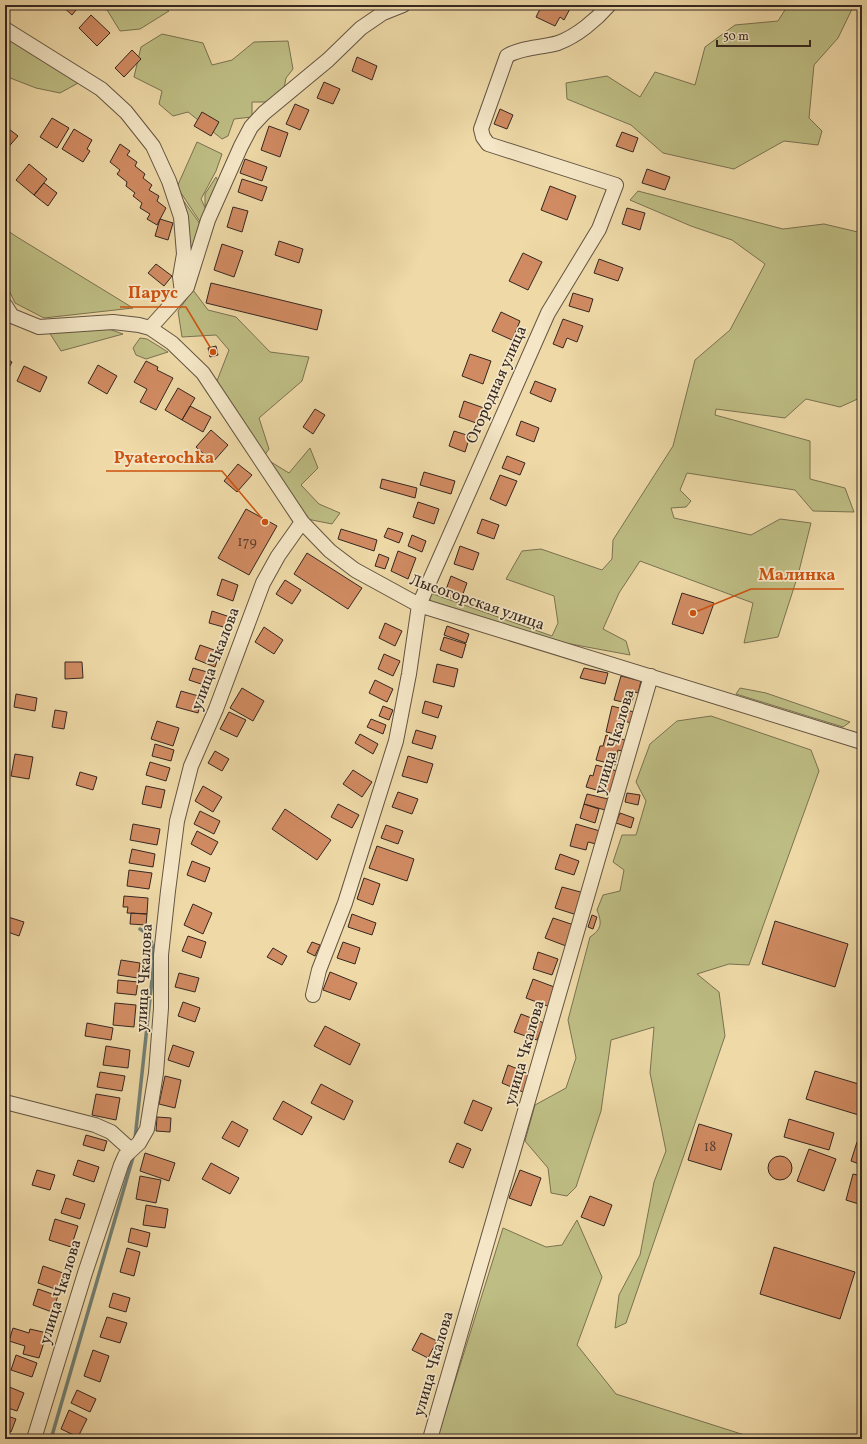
<svg xmlns="http://www.w3.org/2000/svg" width="867" height="1444" viewBox="0 0 867 1444" font-family="Vollkorn,serif">
	<rect width="100%" height="100%" fill="#eed9a7"/>
	<filter id="stains"><feTurbulence type="fractalNoise" baseFrequency=".005" numOctaves="4"/><feColorMatrix values="0 0 0 0 .2 0 0 0 0 .09 0 0 0 0 .02 0 0 0 .5 -.17"/></filter>
	<radialGradient id="worn" r=".72"><stop offset=".6" stop-color="#630" stop-opacity="0"/><stop offset="1" stop-color="#630" stop-opacity=".3"/></radialGradient>
	<path fill="#bebe84" stroke="#7a7252" d="M104,5H157L169,11L140,29L120,31Z
		M788,5H854L838,38L814,65L809,118L822,131L818,145L784,141L734,169L663,153L631,125L567,99L566,83L607,76L640,97L655,72L695,85L705,47L735,25L778,21Z
		M5,34L80,82L60,93L36,88L5,76Z
		M162,34L203,43L212,65L232,60L254,42L288,41L293,69L286,78L284,88L267,102H252V117L234,119L228,136L222,139L188,112L173,116L159,104L162,91L134,77L141,47Z
		M197,142L222,154L216,171L201,199L208,214L203,226L177,187Z
		M216,177L219,183L213,200L205,206V194Z
		M638,191L783,229L824,224L862,233V397L840,407L806,399L785,418L716,409L715,415L810,441V479L845,488L854,512L813,511L795,490L687,473L680,490L691,501L686,507L671,508L674,518L751,535L780,519L811,523L798,575L778,637L744,643L753,603L640,561L619,593L603,629L626,641L630,655L549,640L430,602V593L552,636L558,623L554,596L506,579L522,551L541,549L602,570L612,559L613,540L673,446L695,360L730,330L765,264L732,240L691,226L630,200Z
		M183,200L203,228L185,287Z
		M5,229L17,237L133,308L44,318L15,303L5,282Z
		M193,290L208,310L236,317L270,352L309,357L302,381L259,418L269,449L264,456L215,386L229,350L216,335L182,337L178,311Z
		M106,328L123,334L61,351L49,332Z
		M140,338L147,339L168,352L146,359L136,355L133,348Z
		M310,448L318,468L301,485L319,504L340,513L332,524L307,519L268,468L271,462L289,473Z
		M740,688L766,693L850,722L843,727L736,694Z
		M711,716L811,750L819,771L749,965L729,964L697,974L719,992L725,1036L626,1323L615,1328L619,1295L640,1255L654,1182L666,1151L650,1073L654,1027L611,1040L601,1111L576,1187L567,1196L551,1193L548,1168L525,1141L535,1105L566,1088L576,1058L568,1020L590,937C602,929 602,923 597,910L603,895L620,891L624,870L613,862L622,835H636L646,801L636,782L650,744L677,721Z
		M577,1220L602,1277L577,1345L616,1394L757,1439H437L503,1228L546,1247L562,1245Z"/>
	<g fill="none" stroke-linecap="round" stroke-linejoin="round">
		<path stroke="#717f74" stroke-width="3.5" d="M135,1139L154,961C152,946 154,937 140,929
			M51,1439L134,1154"/>
	</g>
	<path fill="#d18b62" stroke="#352721" d="M61,5H80L72,15Z
		M542,5H572L564,20L560,17L555,26L536,17Z
		M91,15L110,33L97,46L79,28Z
		M132,50L141,59L124,77L115,68Z
		M357,57L377,66L372,80L352,71Z
		M324,82L340,89L333,104L317,98Z
		M295,104L309,110L300,130L286,124Z
		M500,109L513,115L507,129L494,124Z
		M202,112L219,122L211,136L194,126Z
		M52,118L69,128L57,148L40,137Z
		M5,126L18,136L5,151Z
		M269,126L288,133L280,157L261,150Z
		M74,129L92,140L87,149L90,151L83,162L62,149Z
		M622,132L638,138L633,152L616,146Z
		M120,144L130,151L127,155L137,162L135,166L145,174L143,178L152,185L149,190L159,196L157,201L166,208L157,225L147,219L150,214L140,208L142,203L133,196L135,193L126,186L127,182L117,174L120,170L110,162Z
		M245,159L267,167L262,181L240,173Z
		M29,164L47,179L34,195L16,180Z
		M647,169L670,177L665,190L642,183Z
		M242,179L267,187L262,201L238,192Z
		M44,183L57,193L48,206L34,195Z
		M550,186L576,196L567,220L541,210Z
		M233,207L248,211L242,232L227,227Z
		M627,208L645,213L640,230L622,224Z
		M160,219L173,223L168,240L155,236Z
		M279,241L303,249L299,263L275,255Z
		M222,244L243,251L234,277L214,270Z
		M523,253L542,262L528,290L509,281Z
		M599,259L623,268L618,281L594,273Z
		M156,264L172,276L164,286L148,273Z
		M211,283L322,310L317,330L206,303Z
		M573,293L593,299L589,312L569,306Z
		M501,312L520,321L512,340L492,331Z
		M563,319L583,326L577,342L567,338L563,348L553,344Z
		M216,346L218,355L210,357L208,348Z
		M470,354L491,361L483,384L462,376Z
		M5,358L12,362L5,375Z
		M146,361L158,367L157,370L173,378L156,410L140,402L147,389L134,382Z
		M98,365L117,376L107,394L88,383Z
		M24,366L47,377L40,392L17,381Z
		M535,381L556,389L551,402L530,393Z
		M178,388L195,398L182,420L165,410Z
		M464,401L484,408L479,424L459,417Z
		M190,406L211,417L203,432L182,420Z
		M315,409L325,415L313,434L303,427Z
		M521,421L539,428L534,442L516,435Z
		M211,430L228,445L213,462L196,447Z
		M454,431L470,436L465,452L449,446Z
		M507,456L525,463L520,475L502,468Z
		M238,464L252,475L237,492L224,481Z
		M424,472L455,481L451,494L420,485Z
		M500,475L517,481L506,506L490,499Z
		M382,479L417,488L415,498L380,488Z
		M418,502L439,509L434,524L413,517Z
		M246,509L277,526L249,575L218,558Z
		M482,519L499,525L494,539L477,533Z
		M388,528L403,533L399,543L384,537Z
		M341,529L377,540L374,551L338,539Z
		M412,535L426,541L422,552L408,546Z
		M460,546L479,553L473,570L454,564Z
		M398,551L416,558L408,579L391,571Z
		M307,553L362,588L348,609L294,574Z
		M379,554L389,558L385,569L375,566Z
		M451,576L467,583L460,602L444,595Z
		M222,579L238,585L233,601L217,595Z
		M285,580L301,590L292,604L276,594Z
		M682,593L714,603L703,634L672,624Z
		M212,611L230,617L227,628L209,623Z
		M385,623L402,631L395,646L379,638Z
		M447,626L469,634L466,643L444,635Z
		M264,627L283,640L274,654L255,642Z
		M444,637L466,644L462,658L440,650Z
		M200,645L220,652L215,667L195,659Z
		M384,654L400,661L393,676L378,669Z
		M65,662H82L83,678L65,679Z
		M437,664L458,669L454,687L433,682Z
		M193,668L211,673L207,686L189,680Z
		M584,668L608,673L605,684L580,678Z
		M621,676L641,681L638,693L635,692L631,704L614,700Z
		M375,680L393,689L387,702L369,693Z
		M242,688L264,701L253,721L230,708Z
		M181,691L202,697L198,713L176,707Z
		M16,694L37,698L35,711L14,707Z
		M425,701L442,706L438,718L422,713Z
		M383,706L393,710L389,720L379,716Z
		M612,706L634,712L631,723L624,721L621,735L606,732Z
		M55,710L67,712L64,729L52,727Z
		M229,712L246,720L237,737L220,729Z
		M371,719L386,725L383,734L367,727Z
		M157,721L179,728L173,746L151,739Z
		M416,730L436,736L432,749L412,743Z
		M360,734L378,744L373,754L355,743Z
		M606,735L625,740L622,751L618,750L615,765L596,760L600,746H603Z
		M155,744L174,750L171,761L152,756Z
		M215,751L229,759L222,771L208,763Z
		M15,754L33,757L29,779L11,776Z
		M408,756L433,764L427,783L402,776Z
		M150,762L170,768L166,781L146,775Z
		M596,765L617,771L614,795L586,787L590,775L593,776Z
		M353,770L372,782L362,797L343,784Z
		M80,772L97,777L93,790L76,785Z
		M146,786L165,790L161,808L142,804Z
		M203,786L222,797L213,812L195,801Z
		M398,792L418,799L412,814L392,807Z
		M627,793L640,795L638,805L625,802Z
		M587,794L608,799L605,810L584,804Z
		M338,804L359,815L352,828L331,817Z
		M584,804L599,809L595,823L580,818Z
		M285,809L331,840L317,860L272,829Z
		M200,811L220,821L214,834L194,824Z
		M620,813L634,818L631,828L616,823Z
		M133,824L160,829L157,845L130,840Z
		M576,824L600,831L596,844L588,842L586,850L570,846Z
		M386,825L403,831L398,844L381,838Z
		M197,831L218,842L211,855L191,844Z
		M377,846L414,859L407,881L369,868Z
		M132,849L155,854L153,867L129,863Z
		M560,854L579,861L574,875L555,869Z
		M192,861L210,868L205,882L187,875Z
		M129,870L152,873L149,889L127,886Z
		M364,878L380,884L373,905L357,899Z
		M562,887L584,893L577,915L555,908Z
		M124,896L148,898L147,914L127,913L128,907H123Z
		M193,904L212,913L203,934L184,925Z
		M131,913L147,914L146,925L130,924Z
		M352,914L376,923L372,935L348,927Z
		M592,915L597,917L593,929L588,927Z
		M5,916L24,922L19,936L5,931Z
		M553,918L574,925L566,946L545,938Z
		M775,921L848,944L835,987L762,964Z
		M188,936L206,942L201,958L182,951Z
		M312,942L320,945L315,956L307,952Z
		M343,942L360,948L355,964L337,958Z
		M273,948L287,956L282,965L267,957Z
		M538,952L558,959L552,975L533,969Z
		M121,960L140,963L138,978L118,975Z
		M330,972L357,983L350,1000L323,990Z
		M179,973L199,978L195,992L175,987Z
		M533,979L557,988L550,1007L526,998Z
		M118,980L138,982L136,995L117,993Z
		M183,1002L200,1008L195,1022L178,1016Z
		M115,1003L136,1005L134,1027L113,1025Z
		M521,1014L544,1023L537,1040L514,1032Z
		M87,1023L113,1028L111,1040L85,1036Z
		M325,1026L360,1044L350,1065L314,1046Z
		M173,1045L194,1052L189,1067L168,1060Z
		M106,1046L130,1050L128,1068L103,1065Z
		M508,1065L530,1074L523,1092L502,1083Z
		M815,1071L862,1085V1116L806,1099Z
		M100,1072L125,1076L122,1091L97,1087Z
		M165,1076L181,1080L175,1108L159,1104Z
		M321,1084L353,1101L344,1120L311,1103Z
		M96,1094L120,1098L116,1120L92,1115Z
		M473,1100L492,1108L482,1131L464,1123Z
		M283,1101L312,1117L302,1135L273,1119Z
		M157,1117L171,1118L170,1132L156,1131Z
		M789,1119L834,1133L829,1150L784,1137Z
		M232,1121L248,1130L239,1147L222,1138Z
		M699,1124L732,1134L721,1170L688,1160Z
		M86,1135L107,1141L104,1151L83,1145Z
		M857,1142L862,1144V1165L851,1161Z
		M457,1143L471,1149L463,1168L449,1162Z
		M809,1149L836,1159L824,1191L797,1181Z
		M145,1153L175,1163L169,1181L140,1171Z
		M768 1168a12 12 0 1 1 24 0a12 12 0 1 1-24 0Z
		M78,1160L99,1167L94,1182L73,1175Z
		M211,1163L239,1178L230,1194L202,1179Z
		M37,1170L55,1175L50,1190L32,1185Z
		M520,1170L541,1178L531,1206L509,1198Z
		M853,1174L862,1176V1205L846,1200Z
		M140,1176L161,1180L156,1203L136,1199Z
		M590,1196L612,1205L604,1226L581,1217Z
		M66,1198L85,1204L80,1219L61,1213Z
		M146,1205L168,1209L165,1228L143,1225Z
		M55,1219L78,1226L71,1247L49,1240Z
		M131,1228L150,1233L147,1247L128,1242Z
		M774,1247L855,1272L840,1319L760,1294Z
		M127,1248L140,1252L134,1276L120,1272Z
		M43,1266L63,1273L58,1290L38,1283Z
		M38,1289L58,1296L52,1312L33,1305Z
		M113,1293L130,1298L126,1312L109,1307Z
		M107,1317L127,1323L120,1343L100,1337Z
		M13,1328L29,1333L30,1329L47,1333L39,1358L23,1354L25,1346L9,1341Z
		M421,1333L437,1341L428,1358L412,1350Z
		M93,1350L109,1356L100,1382L84,1376Z
		M16,1355L37,1363L32,1377L11,1370Z
		M7,1386L24,1393L17,1411L5,1407Z
		M77,1390L96,1399L90,1412L71,1403Z
		M69,1410L87,1419L78,1437L61,1429Z
		M5,1415L16,1419L11,1432L5,1429Z"/>
	<g fill="none" stroke-linecap="round" stroke-linejoin="round">
		<g stroke="#635442" stroke-width="16">
			<path id="minor" d="M5,29L101,89L126,112L153,146L169,181L181,217L184,254L180,277L182,292
				M5,305L12,316L39,327L113,322L139,325L150,328L172,343L203,373L302,522L330,551L355,570L419,605L862,742
				M150,328L187,287L208,220L241,146L251,127L264,113L328,60L361,28L383,13L403,5
				M313,995L319,970L345,903L396,741L409,674L419,605L548,313L599,229L616,185L488,144L483,137L481,129L507,56C522,47 541,48 558,43C577,36 596,20 609,5
				M5,1102L95,1125L111,1132L131,1150
				M34,1439L85,1273L121,1165L125,1156L139,1143L147,1129L156,1073L161,1008V955L168,891L177,821L191,766L216,709L263,583L278,556L302,522
				M430,1439L651,676"/>
		</g>
		<use href="#minor" stroke="#f4e6c6" stroke-width="14"/>
	</g>
	<g text-anchor="middle" dominant-baseline="central" stroke-width="3.5" stroke-linejoin="round" paint-order="stroke">
		<g font-size="14" fill="#5c4031">
			<text x="247" y="542">179</text>
			<text x="710" y="1147">18</text>
		</g>
		<g font-size="16" fill="#352721" stroke="#f4e6c6">
			<text transform="translate(497 385) rotate(-66)">Огородная улица</text>
			<text transform="translate(477 603) rotate(19)">Лысогорская улица</text>
			<text transform="translate(216 659) rotate(-69)">улица Чкалова</text>
			<text transform="translate(615 742) rotate(-74)">улица Чкалова</text>
			<text transform="translate(145 978) rotate(-87)">улица Чкалова</text>
			<text transform="translate(525 1053) rotate(-74)">улица Чкалова</text>
			<text transform="translate(61 1292) rotate(-73)">улица Чкалова</text>
			<text transform="translate(434 1364) rotate(-74)">улица Чкалова</text>
		</g>
	</g>
	<path fill="none" stroke="#cd520f" stroke-width="1.5" d="M213 352L186 307H120M265 522L222 471H106M693 613L751 589H844"/>
	<g fill="#cd520f" stroke="#f4e6c6" stroke-width="1.5">
		<circle cx="213" cy="352" r="4"/>
		<circle cx="265" cy="522" r="4"/>
		<circle cx="693" cy="613" r="4"/>
	</g>
	<g font-size="17" text-anchor="middle" font-weight="bold" fill="#cd520f" stroke="#f4e6c6" stroke-width="3.5" stroke-linejoin="round" paint-order="stroke">
		<text x="153" y="298">Парус</text>
		<text x="164" y="463">Pyaterochka</text>
		<text x="797" y="580">Малинка</text>
	</g>
	<rect width="867" height="1444" fill="none" stroke="#eed9a7" stroke-width="20"/>
	<rect x="6" y="6" width="855" height="1432" fill="none" stroke="#352721" stroke-width="2"/>
	<rect x="10" y="10" width="847" height="1424" fill="none" stroke="#352721"/>
	<path d="M717 40v6h93v-6" fill="none" stroke="#352721" stroke-width="2"/>
	<text x="723" y="40" font-size="12" fill="#352721" stroke="#f4e6c6" stroke-width="3" paint-order="stroke">50 m</text>
	<rect width="100%" height="100%" filter="url(#stains)"/>
	<rect width="100%" height="100%" fill="url(#worn)"/>
</svg>
